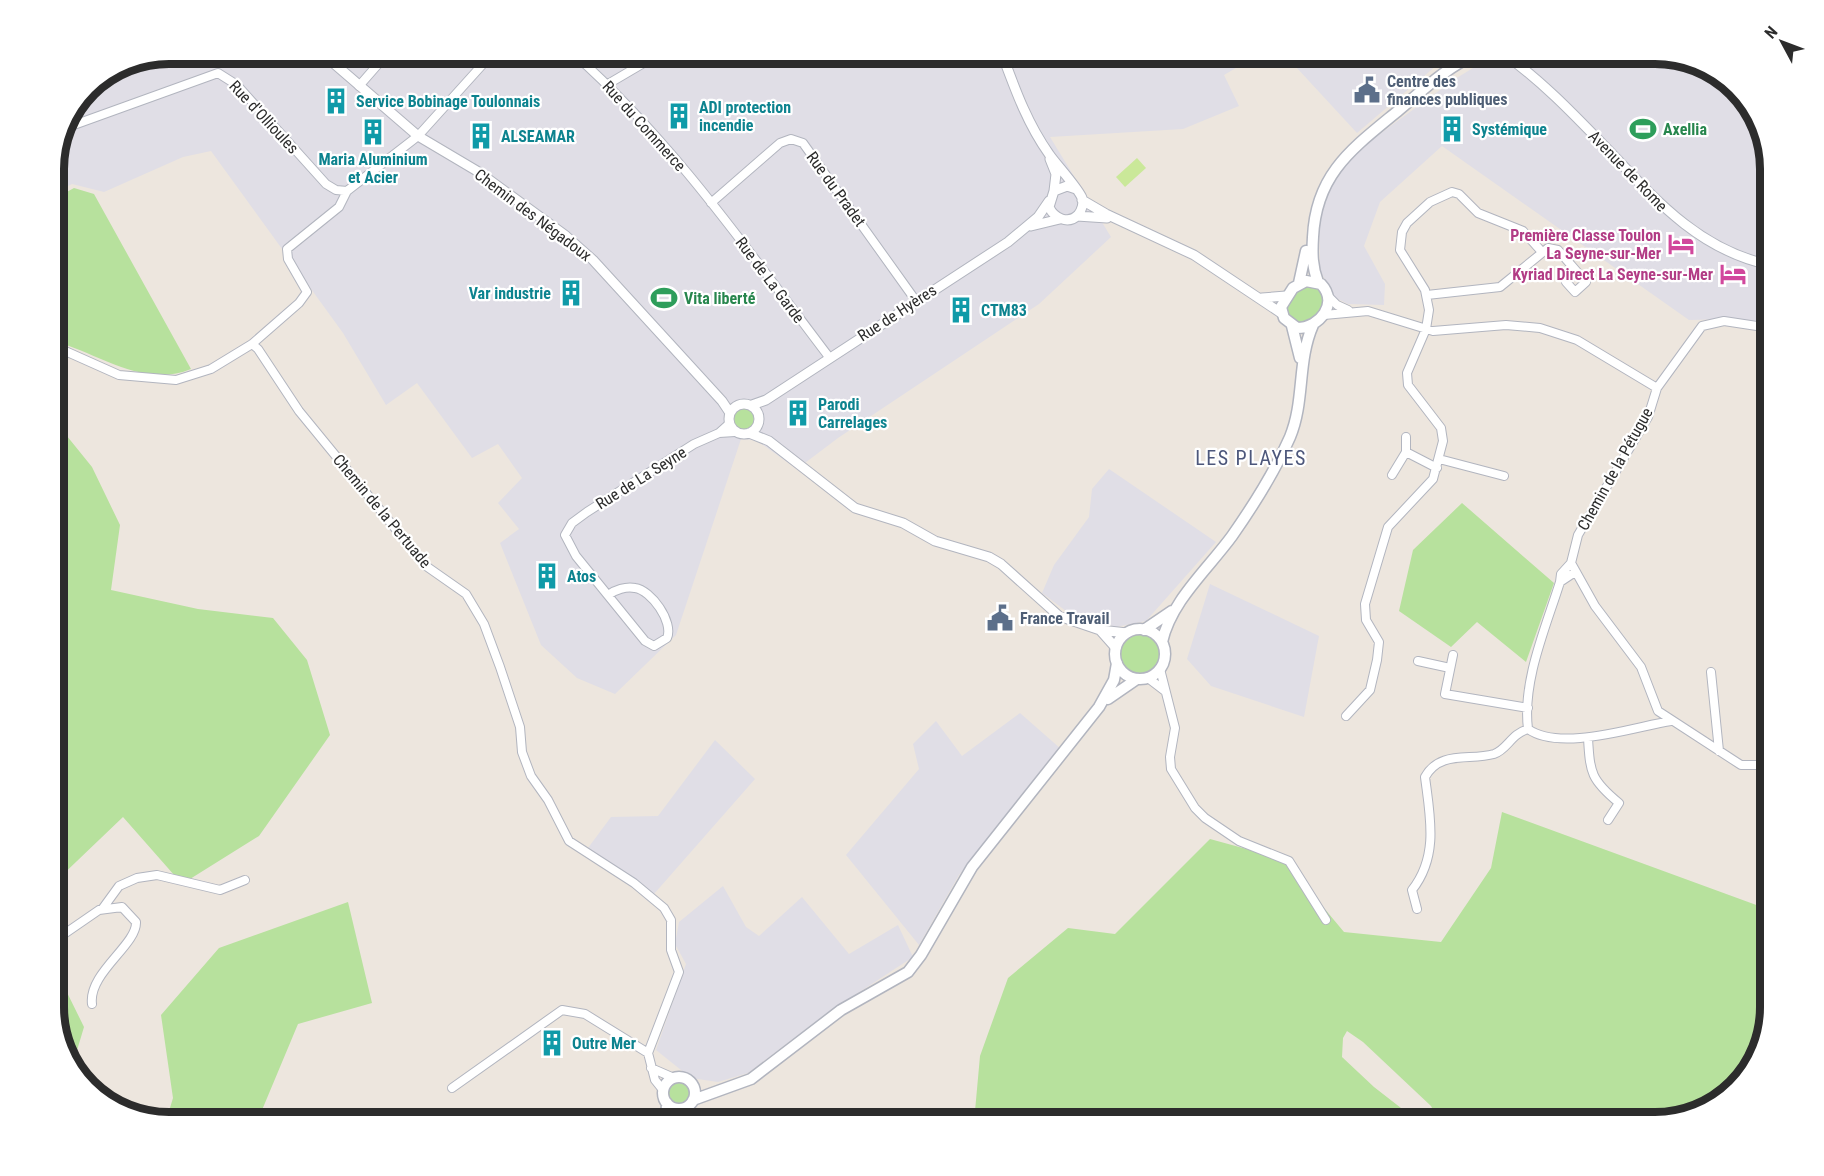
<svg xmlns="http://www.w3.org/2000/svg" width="1824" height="1176" viewBox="0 0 1824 1176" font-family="'Roboto Condensed',sans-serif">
	<rect width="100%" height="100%" fill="#ede6de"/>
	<path fill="#e0dee6" d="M169,54H1236L1241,65L1224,75L1239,106L1183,129L1050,137L1111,237L1039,304L838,438L797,469L756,440L741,439L676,635L615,694L577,678L541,645L500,543L519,529L498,503L522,478L498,444L472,458L417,383L386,405L343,333L211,151L183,157L104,192L72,184L54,193V162L88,88L125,63Z
		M1284,54H1450L1357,133Z
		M1513,54H1655L1719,73L1755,112L1770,169V324L1734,319L1689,320L1442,146L1380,202L1364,246L1385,284L1384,305L1348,304L1334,297L1320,270L1319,222L1324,187L1347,158L1455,79L1486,60H1502Z
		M1109,469L1216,542L1146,621L1116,627L1070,614L1042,593L1054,565L1089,517L1092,489Z
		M1210,584L1319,636L1304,717L1211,686L1187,659Z
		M1020,713L1061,749L959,875L919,945L846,855L919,769L913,744L936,721L962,756Z
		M715,740L755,779L654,894L588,848L611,817L658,816Z
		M723,886L746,927L759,936L802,897L849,954L898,925L913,957L826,1014L748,1073L718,1082L691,1078L656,1050L686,964L675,944L679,922Z"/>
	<path fill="#b7e19d" d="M74,188L94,194L191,369C144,389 98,353 54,341V199Z
		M1299,283L1325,288L1324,315L1292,326L1283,302Z
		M729 419a15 15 0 1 1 30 0a15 15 0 1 1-30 0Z
		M54,420L92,467L120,525L111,590L198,609L273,618L307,660L330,735L259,836L182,884L123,817L54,883Z
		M1462,503L1554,583L1526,662L1477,622L1451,647L1399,611L1413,550Z
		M1115 654a25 25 0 1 1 50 0a25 25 0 1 1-50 0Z
		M1502,812L1770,910V1007L1751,1071L1712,1107L1655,1122H1579L1575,1118L1568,1122H1424L1431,1119L1434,1112L1431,1106L1363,1042L1347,1031L1343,1038L1342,1057L1374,1087L1419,1122H1405L1396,1117L1383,1122H974L980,1056L1008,978L1068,928L1115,934L1210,839L1283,859L1344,932L1441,942L1491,868Z
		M348,902L372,1003L298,1024L257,1122L166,1121L173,1098L161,1015L219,948Z
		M54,966L84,1027L72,1067L54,1014Z
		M663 1093a16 16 0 1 1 32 0a16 16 0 1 1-32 0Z"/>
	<path fill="#cae899" d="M1137,158L1146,168L1125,187L1116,177Z"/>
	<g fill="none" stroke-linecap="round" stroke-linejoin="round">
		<g stroke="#b2b5bf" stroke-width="10">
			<path id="minor" d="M574,54C673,142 749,252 829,357
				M1145,54L1146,58
				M608,84L659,54
				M359,86L387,54
				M71,126L218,73L237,85L326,184L336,190L347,191
				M711,203L780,143L791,139L803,143L916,301
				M1427,295L1500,287L1548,248L1558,250L1586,282L1575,292L1566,282L1577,272
				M1329,297L1337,305L1348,310
				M1324,315L1368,311L1433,331L1506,325L1540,328L1577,340L1657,388L1702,326L1724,321L1770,328
				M252,344L258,349L299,411L426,566L466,594L484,624L500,667L520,727L522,752L531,776L548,800L569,841L634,883L664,908L671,920V950L679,972L648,1053L655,1080L663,1090
				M54,346L119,375L176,380L211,369L252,344L299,303L307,292L288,259L287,249L339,207L347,191L418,136L492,54
				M729,424L719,433L735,432
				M1406,452L1437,468
				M1439,459L1504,476
				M1392,475L1406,452V437
				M1571,563L1595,606L1641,667L1658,711L1741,765H1759L1770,756
				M1575,572L1560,582L1561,574L1571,563L1578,535L1648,417L1657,388
				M608,595C615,590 626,586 635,588C651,590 674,622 667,638L654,646L645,641L576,556L565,535L572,523L587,512L694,444L719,433
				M1453,655L1445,694L1528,708
				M1418,661L1450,668
				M1160,669L1175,728L1170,757L1171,769L1195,808L1205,818L1239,841L1289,861L1326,920
				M1711,672L1719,751
				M1148,678L1165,691
				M1346,716L1370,690L1377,660L1379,642L1366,620L1365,604L1388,527L1433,479L1443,441L1441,428L1408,385L1407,373L1426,329L1429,310L1425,290L1400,250L1402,232L1407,223L1430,202L1452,192L1459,194L1478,213L1523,231L1542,252
				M1528,729C1522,681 1546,627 1560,582
				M1588,738C1590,773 1591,780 1619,803L1608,820
				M103,908L119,886L137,878L157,875L220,890L245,880
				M1417,909L1412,890C1439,856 1430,816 1425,777C1440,750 1469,761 1494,754C1507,750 1511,734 1528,729C1560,752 1634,727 1671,721
				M54,941L99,910L122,907L136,922C137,945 88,973 92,1004
				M651,1068L674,1078
				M452,1088L562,1010L585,1014L648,1053"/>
		</g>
		<g stroke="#b2b5bf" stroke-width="11">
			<path id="tertiary" d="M323,54L418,136L477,171L566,236L593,260L722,401L730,413
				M1002,54C1015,89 1027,123 1049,154C1055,163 1079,189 1082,198C1084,203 1082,210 1078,215C1068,225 1054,218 1049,207L1054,191L1067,186L1076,189
				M1504,54C1545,83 1580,121 1615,157C1660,205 1703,251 1770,265
				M1050,159L1056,174L1054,191
				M1082,200L1106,214L1194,255L1281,313
				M1077,216L1107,218
				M1031,226L1060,219
				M1262,298L1286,296
				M729 419a15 15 0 1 1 30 0a15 15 0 1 1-30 0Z
				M752,405L766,400L1008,242L1038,217L1049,201
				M749,433L769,441L855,508L903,523L935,541L989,557L1001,564L1059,616L1100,630L1127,633
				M1100,630L1116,648"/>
		</g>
		<g stroke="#b2b5bf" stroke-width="13">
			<path id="secondary" d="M1306,281L1321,284C1339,303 1320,328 1297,328L1284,318L1281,307L1293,288Z
				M1318,282C1312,267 1312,253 1313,237C1316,173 1353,148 1399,110C1423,90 1448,66 1477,54
				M1299,283L1306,251
				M1292,326L1300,358
				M1115 654a25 25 0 1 1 50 0a25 25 0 1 1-50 0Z
				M1144,630L1172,611
				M1162,642C1171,601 1208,569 1232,536C1253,506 1275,471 1290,437C1305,401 1297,361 1313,325
				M1108,699L1137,679
				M663 1093a16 16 0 1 1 32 0a16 16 0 1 1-32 0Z
				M693,1100L751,1079L841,1010L908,972L921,955L972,867L1099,707L1114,680L1117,663
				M666,1122L667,1103"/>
		</g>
		<use href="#minor" stroke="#fff" stroke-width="8"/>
		<use href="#tertiary" stroke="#fff" stroke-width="9"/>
		<use href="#secondary" stroke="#fff" stroke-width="10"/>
	</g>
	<defs>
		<g id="civic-bare" transform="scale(2.07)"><path d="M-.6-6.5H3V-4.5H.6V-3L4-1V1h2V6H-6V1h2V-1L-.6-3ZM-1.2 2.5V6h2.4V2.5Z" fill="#5c6f8a" stroke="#fff" stroke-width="2.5" paint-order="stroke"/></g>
		<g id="building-bare" transform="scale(2.07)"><path d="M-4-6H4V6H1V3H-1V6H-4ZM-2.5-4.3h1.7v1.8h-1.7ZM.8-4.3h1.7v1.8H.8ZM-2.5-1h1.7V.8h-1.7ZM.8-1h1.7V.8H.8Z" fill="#0f9aa8" stroke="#fff" stroke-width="2.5" paint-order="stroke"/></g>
		<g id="stadium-bare" transform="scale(2.07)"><path d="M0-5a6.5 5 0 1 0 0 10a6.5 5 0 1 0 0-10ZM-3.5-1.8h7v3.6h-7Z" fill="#2e9e5b" stroke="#fff" stroke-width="2.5" paint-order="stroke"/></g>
		<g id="hotel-bare" transform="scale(2.07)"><path d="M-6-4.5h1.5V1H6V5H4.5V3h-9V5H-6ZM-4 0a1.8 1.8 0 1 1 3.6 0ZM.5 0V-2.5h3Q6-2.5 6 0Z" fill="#d1479c" stroke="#fff" stroke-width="2.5" paint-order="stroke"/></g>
	</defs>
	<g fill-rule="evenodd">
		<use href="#civic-bare" x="1367" y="90"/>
		<use href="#building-bare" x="336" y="101"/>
		<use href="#building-bare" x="679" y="116"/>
		<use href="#building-bare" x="1452" y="129"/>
		<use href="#stadium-bare" x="1643" y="129"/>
		<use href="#building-bare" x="373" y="132"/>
		<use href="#building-bare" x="481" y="136"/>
		<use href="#hotel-bare" x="1681" y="244"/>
		<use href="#hotel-bare" x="1733" y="274"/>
		<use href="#building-bare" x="571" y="293"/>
		<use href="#stadium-bare" x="664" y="298"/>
		<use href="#building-bare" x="961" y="310"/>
		<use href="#building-bare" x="798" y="413"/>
		<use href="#building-bare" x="547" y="576"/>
		<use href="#civic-bare" x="1000" y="618"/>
		<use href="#building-bare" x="552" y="1043"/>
	</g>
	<g text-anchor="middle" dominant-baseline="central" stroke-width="4.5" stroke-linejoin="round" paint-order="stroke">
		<g font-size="16" font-weight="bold" fill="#4e5e75" stroke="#fff" text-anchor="start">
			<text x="1387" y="81">Centre des<tspan x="1387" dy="18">finances publiques</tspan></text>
			<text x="1020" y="618">France Travail</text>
		</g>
		<g font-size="16" font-weight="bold" fill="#0d838f" stroke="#fff" text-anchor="start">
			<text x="356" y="101">Service Bobinage Toulonnais</text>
			<text x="699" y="107">ADI protection<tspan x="699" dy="18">incendie</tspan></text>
			<text x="1472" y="129">Systémique</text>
			<text x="501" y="136">ALSEAMAR</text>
			<text x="373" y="159" text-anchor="middle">Maria Aluminium<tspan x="373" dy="18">et Acier</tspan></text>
			<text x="551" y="293" text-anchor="end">Var industrie</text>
			<text x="981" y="310">CTM83</text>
			<text x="818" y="404">Parodi<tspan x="818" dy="18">Carrelages</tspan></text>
			<text x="567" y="576">Atos</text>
			<text x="572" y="1043">Outre Mer</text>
		</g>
		<g font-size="16" fill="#2c2c2c" stroke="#fff">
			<text transform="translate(264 117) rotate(47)">Rue d'Ollioules</text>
			<text transform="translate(644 126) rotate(48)">Rue du Commerce</text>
			<text transform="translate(1628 171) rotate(46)">Avenue de Rome</text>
			<text transform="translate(836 189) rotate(54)">Rue du Pradet</text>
			<text transform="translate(533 215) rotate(37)">Chemin des Négadoux</text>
			<text transform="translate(770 280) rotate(53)">Rue de La Garde</text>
			<text transform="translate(897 313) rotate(-33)">Rue de Hyères</text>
			<text transform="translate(1615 469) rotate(-61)">Chemin de la Pétugue</text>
			<text transform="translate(641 478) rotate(-32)">Rue de La Seyne</text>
			<text transform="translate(382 511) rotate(50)">Chemin de la Pertuade</text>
		</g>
		<g font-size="16" font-weight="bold" fill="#27864d" stroke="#fff" text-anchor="start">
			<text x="1663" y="129">Axellia</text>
			<text x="684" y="298">Vita liberté</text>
		</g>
		<g font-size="16" font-weight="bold" fill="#b23c85" stroke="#fff" text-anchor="end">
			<text x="1661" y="235">Première Classe Toulon<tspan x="1661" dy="18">La Seyne-sur-Mer</tspan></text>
			<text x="1713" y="274">Kyriad Direct La Seyne-sur-Mer</text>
		</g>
		<g font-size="20" letter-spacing="1.5" fill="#4d577b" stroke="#fff">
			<text x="1251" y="458">LES PLAYES</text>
		</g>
	</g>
	<path d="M0 0H1824V1176H0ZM169 64H1655A105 105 0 0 1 1760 169V1007A105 105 0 0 1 1655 1112H169A105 105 0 0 1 64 1007V169A105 105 0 0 1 169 64Z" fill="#fff" fill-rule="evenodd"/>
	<path fill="none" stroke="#2c2c2c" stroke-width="8" d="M169 64H1655A105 105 0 0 1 1760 169V1007A105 105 0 0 1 1655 1112H169A105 105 0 0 1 64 1007V169A105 105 0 0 1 169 64Z"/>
	<g transform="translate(1782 42) rotate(311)" stroke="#ffffff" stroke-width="4.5" paint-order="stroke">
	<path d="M0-4.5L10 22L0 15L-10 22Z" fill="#2c2c2c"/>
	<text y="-9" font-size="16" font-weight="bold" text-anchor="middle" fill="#2c2c2c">N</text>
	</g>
</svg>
